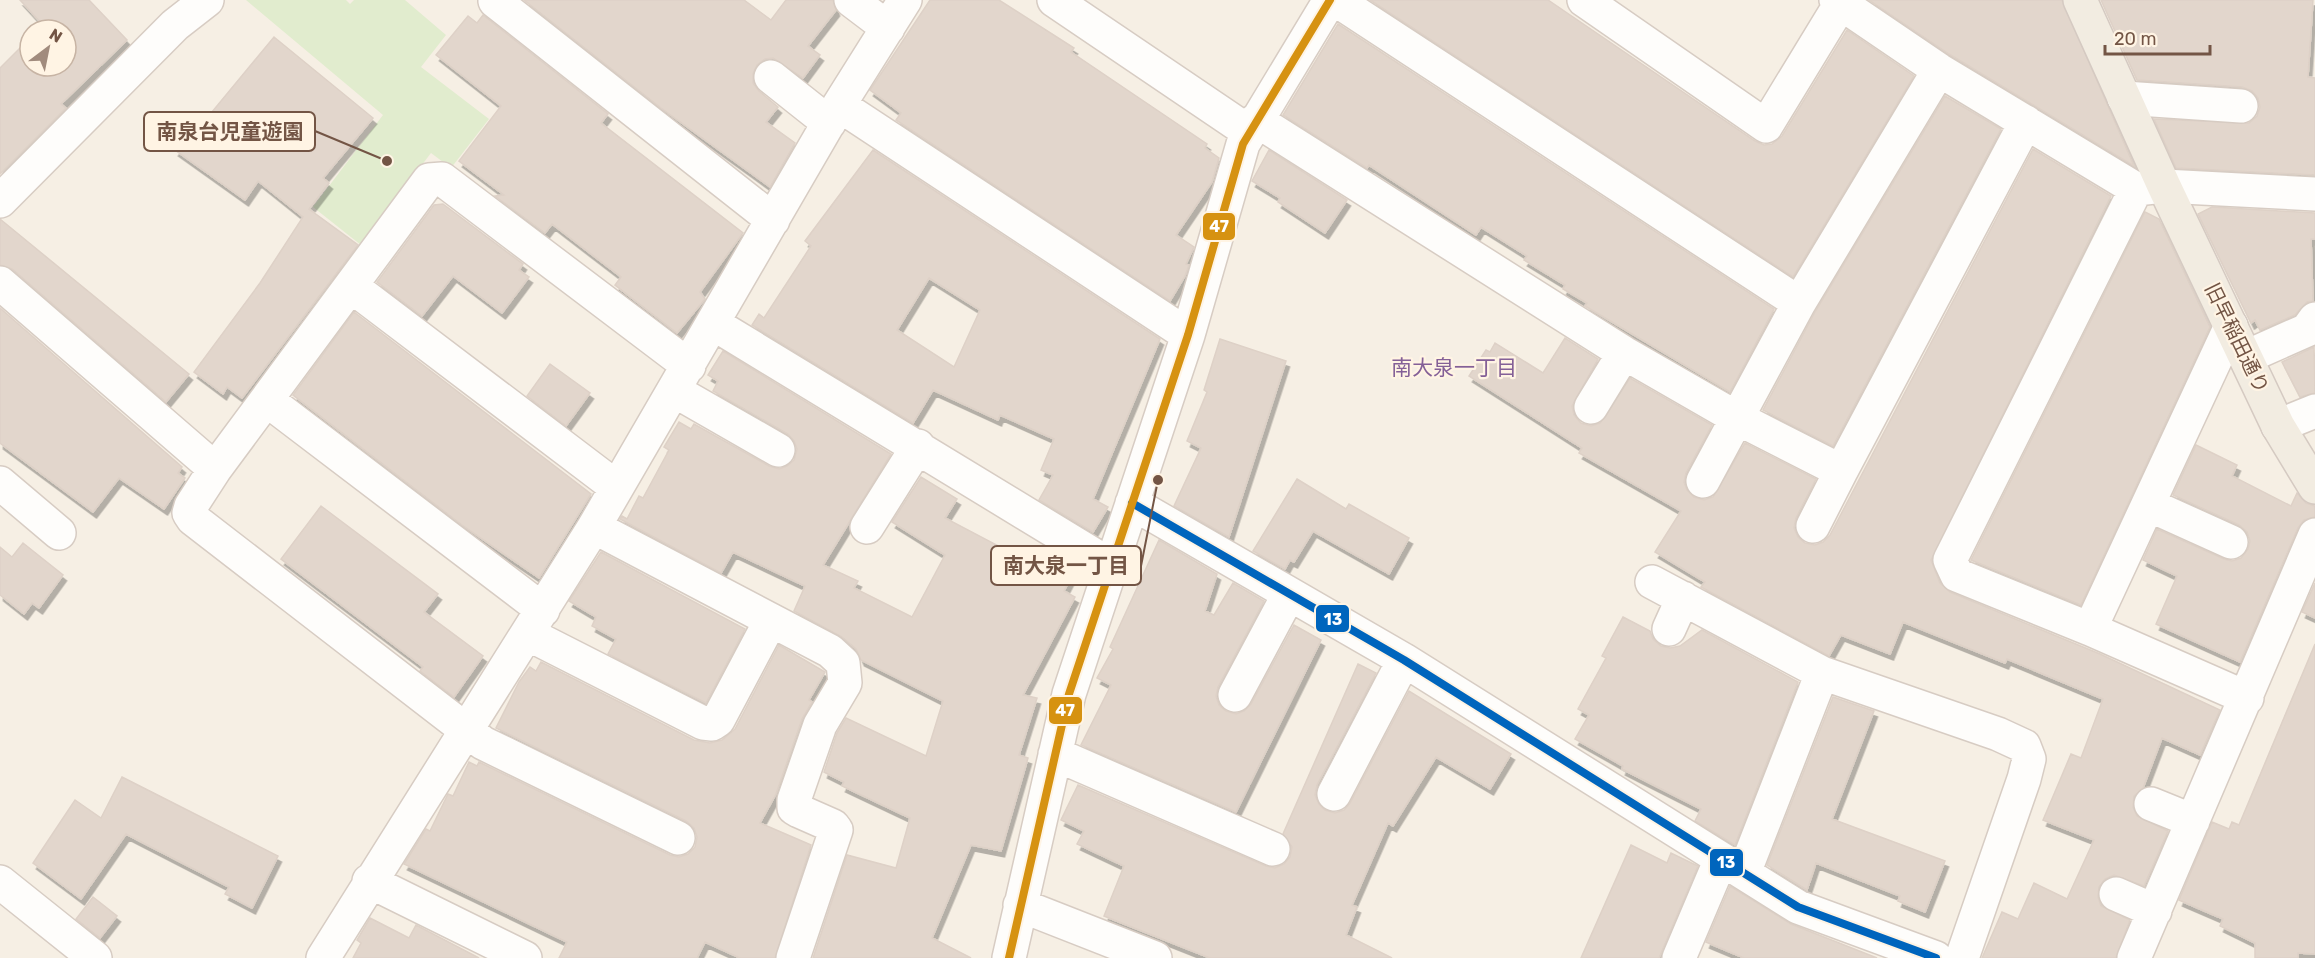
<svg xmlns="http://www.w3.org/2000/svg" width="2315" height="958" viewBox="0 0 2315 958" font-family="Rubik,'Noto Sans JP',sans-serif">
	<defs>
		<filter id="shadow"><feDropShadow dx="3.5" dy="6" stdDeviation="0" flood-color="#0004"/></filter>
	</defs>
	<rect width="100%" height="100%" fill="#f6efe4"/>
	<path fill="#e1ecce" d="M246,0H346L350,4L354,0H405L446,35L421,67L489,119L451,168L431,153L361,245L313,207L383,115Z"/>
	<path fill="#e2d6cc" stroke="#ded1c7" stroke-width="1.5" fill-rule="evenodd" filter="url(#shadow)" d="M20,0H89L127,40L61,104L66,108L0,174V68L30,38V66H66V30H38L43,25Z
		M524,0H744L771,20L786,0H833L836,10L808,46L820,55L803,78L773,58L765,59L757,65L753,74V83L759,91L778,107L766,122L795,143L770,187L661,108Z
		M930,0H999L1074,48L1071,52L1207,144L1205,148L1219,158L1212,182L1176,235L1194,247L1186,264L1189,265L1185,276L1170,301L896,120L901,113L870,90Z
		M1370,0H1548L1755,141L1764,145L1772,144L1782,136L1847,30L1914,76L1793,277Z
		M1869,0H2062L2134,166L1949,54Z
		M2101,0H2313L2308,77L2315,78V175L2176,168L2154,119L2249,123L2257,116L2260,107L2258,98L2252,91L2242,87L2137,80Z
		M483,15L608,114L601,123L743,233L700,292L705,299L677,333L615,285L621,277L552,224L545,233L495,196L504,195L459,161L501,106L436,55L468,16L477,23Z
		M1338,24L1774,309L1730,392L1585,306L1587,303L1563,289L1565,285L1524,260L1527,256L1481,227L1476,235L1369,165L1367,168L1283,115Z
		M274,37L373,118L323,178L329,183L309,209L358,245L242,398L227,387L223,394L194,372L260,283L303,217L258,181L245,200L175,150L201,113L207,118Z
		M1945,96L2001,129L1833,446L1763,410L1815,312Z
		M2033,149L2111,196L1931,560L1940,583L1950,592L2100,654L2220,710L2200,755L2162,738L2143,788L2134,796L2133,807L2137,816L2168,831L2144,886L2114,875L2105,879L2099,887L2098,897L2101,906L2130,920L2116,958H1982L2002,912L2018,919L2034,883L2067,899L2094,840L2043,820L2071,754L2081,758L2103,699L2007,659L2005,663L1903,622L1890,654L1841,635L1829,656L1701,587L1705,582L1655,552L1681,511L1579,453L1582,448L1469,376L1486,350L1490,352L1495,343L1543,373L1565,338L1598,359L1572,406L1574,415L1581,423L1591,426L1600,423L1630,378L1712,425L1686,473L1684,482L1687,490L1694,497L1704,500L1713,497L1745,443L1816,479L1796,518L1794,528L1798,537L1805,543L1815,545L1823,542L1830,535Z
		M873,150L1160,339L1093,499L1108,507L1093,532L1039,500L1053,475L1041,470L1054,439L1000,415L998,420L933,390L913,423L752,325L759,314L764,318L811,246L805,241ZM929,278L980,310L954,367L897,330Z
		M1269,150L1347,200L1325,233L1278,202L1280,198L1252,181Z
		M443,204L523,264L519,270L529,277L502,313L453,276L422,316L377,282L434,205Z
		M2212,207L2315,213V239H2311L2313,301L2307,302L2295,315L2260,330L2255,320L2251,323L2198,214Z
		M2145,212L2159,219L2210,327L2081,605L1971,560Z
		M0,219L189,374L166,402L12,269L0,265Z
		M0,308L182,467L178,473L185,478L164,509L119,478L93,512L0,443Z
		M354,312L591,494L539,578L462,525L293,395Z
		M1220,339L1286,361L1229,537L1174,506L1201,448L1187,441L1207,392L1204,390Z
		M2314,347L2315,393L2300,397L2282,362Z
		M723,351L891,454L823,565L858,581L854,588L912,617L945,555L892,522L921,477L957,499L945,518L1042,569L1051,551L1076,568L1064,591L1075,597L1023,695L1037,698L1019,755L1028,758L1001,851L971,845L932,938L971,958H813L847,855L896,868L910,818L842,786L844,782L824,772L837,733L846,718L926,756L943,701L861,660L856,649L842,637L794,611L805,586L733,552L721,573L620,519L622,516L627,519L639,496L643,498L669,450L664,447L679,422L691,429L694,424L769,466L779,469L787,466L794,460L797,449L794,441L788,434L713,391L718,381L708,375Z
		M550,364L590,393L566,426L527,396Z
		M2196,445L2237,465L2232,476L2291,506L2297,493L2306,503L2315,506V517L2304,520L2298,528L2240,662L2156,624L2177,576L2143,560L2157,529L2224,559L2232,561L2241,558L2248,549L2250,541L2247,532L2239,525L2173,495Z
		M1297,479L1346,509L1349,504L1409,538L1389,574L1313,531L1294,562L1290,560L1285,569L1253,551Z
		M321,506L438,594L424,612L483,656L454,697L420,671L423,667L281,559Z
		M1159,540L1217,574L1205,611L1214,615L1233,583L1264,601L1218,687L1216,696L1219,705L1226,711L1236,714L1244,711L1251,704L1294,625L1321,640L1236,812L1081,745L1111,685L1097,678L1113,649L1110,647Z
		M23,543L63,575L39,608L32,603L24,614L0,595V547L12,557Z
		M601,552L745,629L706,703L608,654L616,639L592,626L596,617L569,601Z
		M2315,583V618L2302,612Z
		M1623,617L1650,631L1653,639L1661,646L1670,648L1680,646L1702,630L1798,682L1735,845L1695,821L1701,809L1622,769L1623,766L1575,739L1589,715L1578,709L1606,658L1602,656Z
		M2315,644V954L2298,953V958H2255V943L2220,926L2223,919L2179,900L2212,822L2229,829L2232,822L2239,825Z
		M779,645L825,672L809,700L812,702L802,719L776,794L760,823L811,845L775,958H740L705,942L697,958H559L567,942L404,864L426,829L430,831L448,794L453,796L469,762L477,766L479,762L670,855L679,857L688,854L695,847L697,837L694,828L686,821L496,728L519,682L530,667L536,671L541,662L694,740L710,743L722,740L735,729Z
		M1358,664L1376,673L1317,785L1315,795L1319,804L1325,810L1335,813L1344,810L1350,803L1409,691L1511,754L1490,789L1436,757L1393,826L1388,823L1352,905L1357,907L1346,935L1392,958H1210L1104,916L1124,866L1077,844L1084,831L1061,820L1078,785L1266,866L1275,868L1284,864L1290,857L1292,847L1283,834Z
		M1833,697L1874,711L1832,819L1945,861L1925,912L1898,901L1900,896L1816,863L1807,890L1767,865Z
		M122,777L278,856L252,908L225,894L229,887L126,834L81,899L33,863L75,800L101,818Z
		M1631,845L1667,863L1671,853L1698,866L1659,958H1581Z
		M1730,886L1791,924L1877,958H1744L1706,942Z
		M93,897L117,916L100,938L76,919Z
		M370,918L409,938L416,925L479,958H353L361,943L357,940Z"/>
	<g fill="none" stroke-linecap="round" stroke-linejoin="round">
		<g stroke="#d7ccc3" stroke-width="36">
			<path id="minor" d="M851,0L888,28
				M1054,0L1249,132
				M1336,0L1799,303
				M1584,0L1766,126L1841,3
				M1836,0L1939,70L2136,189L2164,186L2315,194
				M495,1L773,220
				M771,77L829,123
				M2124,98L2241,106
				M839,105L1188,335
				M1256,120L1624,353L1737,418L1841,471L2026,122
				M2136,189L1950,560L1957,575L2090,629L2231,326
				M0,201L175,25L207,0
				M0,283L215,469
				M351,286L616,487
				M714,324L1112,566
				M2246,357L2307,330L2315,319
				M675,391L778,450
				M267,400L543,610
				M1591,407L1624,353
				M2278,426L2315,411
				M1703,481L1799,303L1939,70
				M0,483L59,533
				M1132,503L1404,660L1798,907L1936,958
				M2149,505L2231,542
				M1813,526L1841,471
				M594,527L830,651L843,663L845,683L820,725L794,800V808L799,811L833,826L836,830L793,958
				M867,527L918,446
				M1652,582L1822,673L1744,873
				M1669,629L1683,598
				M2090,629L2247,698
				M528,634L703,723L712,724L718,720L771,620
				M1822,673L1998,734L2024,746L2029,759L2024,779L1962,958
				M1235,695L1289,594
				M1055,754L1273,849
				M1334,794L1404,660
				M2151,804L2193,821
				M678,838L483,743L193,519L189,513L191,506L215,469L429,180L442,179L689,366
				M369,881L525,958
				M0,882L95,958
				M2116,894L2155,911
				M1020,905L1155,958
				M323,958L594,527L839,105L905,0
				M1009,958L1069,694L1188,335L1243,144L1330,0
				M1679,958L1721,859
				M2134,958L2315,535"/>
		</g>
		<g stroke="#d5cac2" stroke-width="36">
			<path id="major" d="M2080,0L2164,186L2278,426L2315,487"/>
		</g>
		<use href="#minor" stroke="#fefdfb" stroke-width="33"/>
		<use href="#major" stroke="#f2ece1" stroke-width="33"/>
		<g stroke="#fff4e4" stroke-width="12">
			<path id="bus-1" d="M1132,503L1404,660L1798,907L1936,958"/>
		</g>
		<g stroke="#fff4e4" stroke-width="12">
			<path id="bus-2" d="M1009,958L1069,694L1188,335L1243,144L1330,0"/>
		</g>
		<use href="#bus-1" stroke="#0065bd" stroke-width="8"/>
		<use href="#bus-2" stroke="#d69211" stroke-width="8"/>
	</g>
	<g text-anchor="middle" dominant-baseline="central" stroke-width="4.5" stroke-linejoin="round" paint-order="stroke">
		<g font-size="20" fill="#735545" stroke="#fff4e4">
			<text transform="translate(2237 338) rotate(64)">旧早稲田通り</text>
		</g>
		<g font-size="21" fill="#846097" stroke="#fff4e4">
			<text x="1454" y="367">南大泉一丁目</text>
		</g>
	</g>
	<path fill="none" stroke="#735545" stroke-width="2" d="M387 161L315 131M1158 480L1141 566"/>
	<g fill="#735545" stroke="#fff4e4" stroke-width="2">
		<circle cx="387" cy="161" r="6"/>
		<circle cx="1158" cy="480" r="6"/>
	</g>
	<g fill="#fff4e4" stroke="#735545" stroke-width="2">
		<rect x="144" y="112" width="171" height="39" rx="6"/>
		<rect x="991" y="546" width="150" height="39" rx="6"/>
	</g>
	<g font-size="21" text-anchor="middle" font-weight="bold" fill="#735545">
		<text x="230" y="139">南泉台児童遊園</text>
		<text x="1066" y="573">南大泉一丁目</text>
	</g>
	<g stroke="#fff4e4" stroke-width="2">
		<rect x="1202" y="212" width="34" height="29" rx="6" fill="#d69211"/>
		<rect x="1315" y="604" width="35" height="29" rx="6" fill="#0065bd"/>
		<rect x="1048" y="696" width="35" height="29" rx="6" fill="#d69211"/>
		<rect x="1709" y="848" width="35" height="29" rx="6" fill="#0065bd"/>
	</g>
	<g font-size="16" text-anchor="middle" font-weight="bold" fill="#fff">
		<text x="1219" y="232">47</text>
		<text x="1333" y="625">13</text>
		<text x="1065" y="716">47</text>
		<text x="1726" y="868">13</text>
	</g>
	<g transform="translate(48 48) rotate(32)"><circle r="28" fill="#fff4e4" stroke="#c7b4a4" stroke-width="1.5"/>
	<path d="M0-4.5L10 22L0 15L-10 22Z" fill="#a18b7d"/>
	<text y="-9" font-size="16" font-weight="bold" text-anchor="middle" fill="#735545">N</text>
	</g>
	<path d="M2105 45v9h105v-9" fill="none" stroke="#735545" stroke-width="3"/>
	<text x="2114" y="45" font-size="18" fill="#735545" stroke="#fff4e4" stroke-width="4.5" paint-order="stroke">20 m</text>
</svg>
